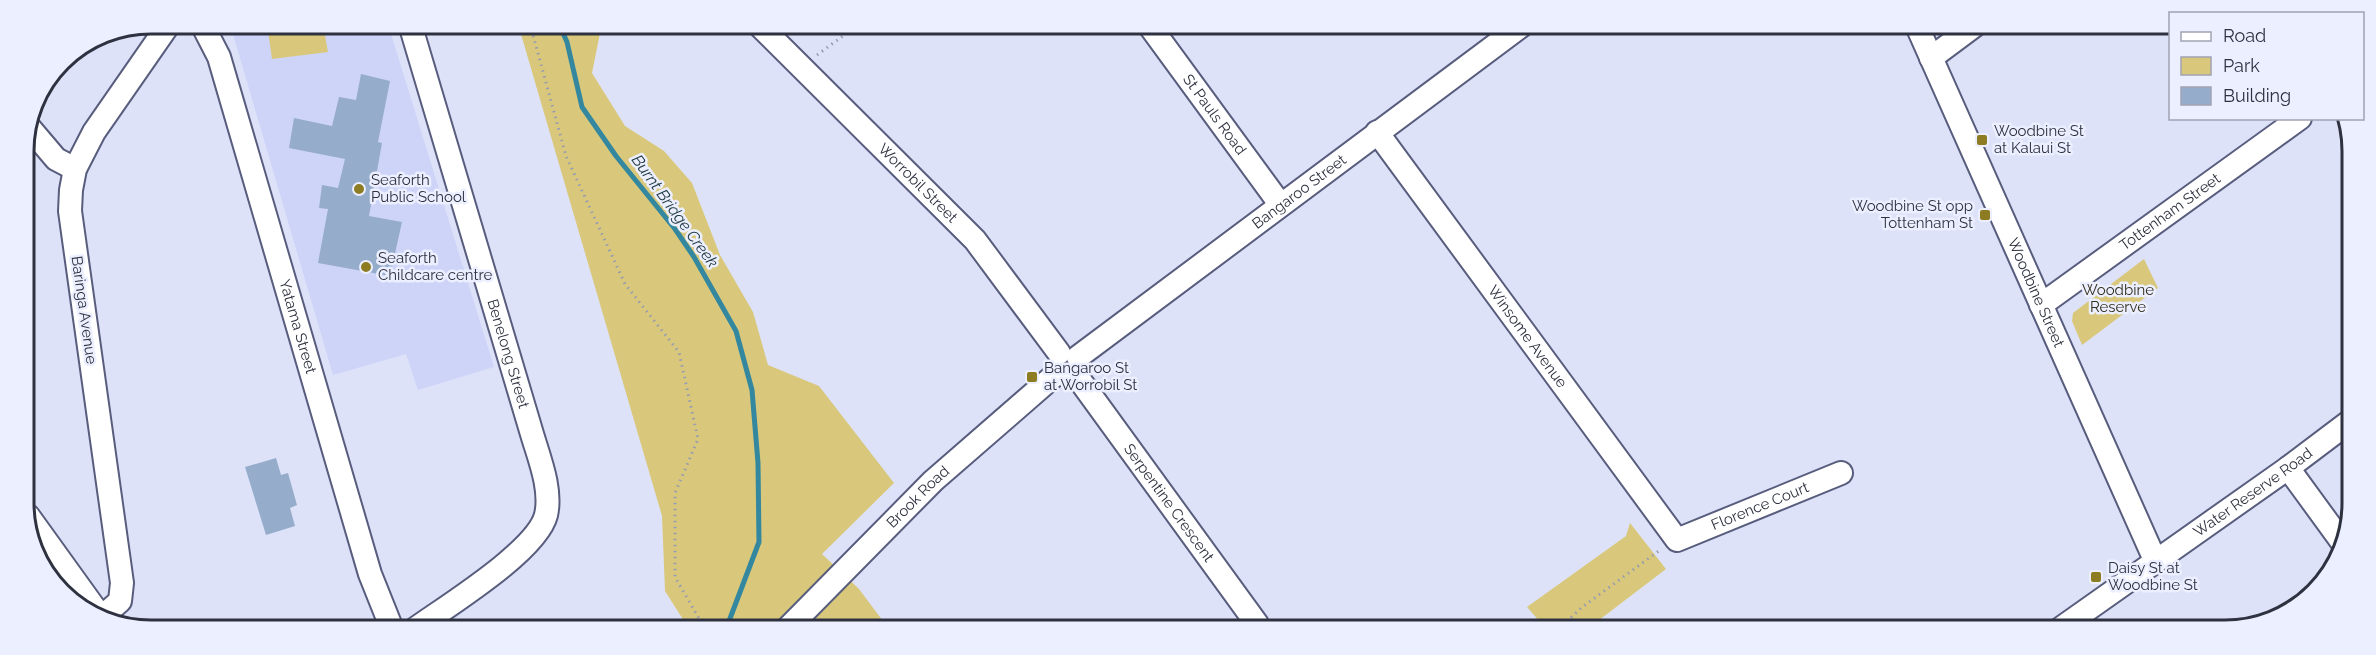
<svg xmlns="http://www.w3.org/2000/svg" width="2376" height="655" viewBox="0 0 2376 655" font-family="Raleway,sans-serif">
	<rect width="100%" height="100%" fill="#dde2f8"/>
	<path fill="#ced4f8" d="M230,24H388L494,367L418,390L406,354L333,375Z"/>
	<path fill="#d9c87b" d="M267,24H323L328,52L272,59Z
		M518,24L595,25L600,33L592,73L625,126L664,151L692,183L720,255L753,312L768,365L819,386L894,483L822,554L859,589L889,629H689L665,591L662,516Z
		M2144,259L2158,288L2082,345L2072,321L2073,313Z
		M1630,523L1666,569L1586,630H1547L1527,607L1626,536Z"/>
	<g fill="none" stroke-linecap="round" stroke-linejoin="round">
		<path stroke="#33879f" stroke-width="5" d="M559,24L567,42L582,107L616,156L675,229L694,257L736,331L752,390L758,463L759,542L726,629"/>
	</g>
	<path fill="#96accb" d="M361,74L390,81L378,142L382,143L369,216L402,222L390,276L318,263L328,209L319,208L322,185L338,188L345,159L289,148L294,118L332,126L339,97L356,100Z
		M276,458L281,475L288,473L297,505L290,508L295,526L266,535L245,467Z"/>
	<g fill="none" stroke-linecap="round" stroke-linejoin="round">
		<g stroke="#585d7d" stroke-width="26">
			<g id="minor">
				<path id="s1" d="M202,24L219,57L370,574L392,629"/>
				<path id="s2" d="M410,24L532,434C539,458 552,489 546,515C537,551 447,606 415,629"/>
				<path id="s3" d="M759,25L975,240L1059,353"/>
				<path id="s4" d="M1149,25L1280,204"/>
				<path id="s5" d="M1917,26L2155,560"/>
				<path d="M1931,58L1974,26"/>
				<path d="M28,126L56,159L75,169"/>
				<path id="s6" d="M1377,132L1677,540L1841,473"/>
				<path id="s7" d="M2041,305L2300,118"/>
				<path id="s8" d="M1078,357L1521,26"/>
				<path id="s9" d="M1076,375L1257,624V630"/>
				<path d="M2288,468L2342,542"/>
				<path d="M103,616L120,601L122,583L70,211L71,190L75,169L94,132L169,24"/>
				<path id="s10" d="M787,629L933,481L1056,374"/>
				<path id="s11" d="M2057,631L2288,468L2349,422"/>
			</g>
		</g>
		<g stroke="#585d7d" stroke-width="32">
			<path id="major" d="M26,518L93,611"/>
		</g>
		<path stroke="#989caf" stroke-width="3" stroke-dasharray="1.5 4.5" stroke-linecap="butt" d="M530,24L566,156L625,284L679,352L698,439L675,493V577L705,629
			M817,55L858,25
			M1558,630L1581,608L1660,550"/>
		<use href="#minor" stroke="#fff" stroke-width="22"/>
		<use href="#major" stroke="#fff" stroke-width="28"/>
	</g>
	<g fill="#8e7c22" stroke="#ecefff" stroke-width="2">
		<rect x="1976" y="134" width="12" height="12" rx="3"/>
		<circle cx="359" cy="189" r="6"/>
		<rect x="1979" y="209" width="12" height="12" rx="3"/>
		<circle cx="366" cy="267" r="6"/>
		<rect x="1026" y="371" width="12" height="12" rx="3"/>
		<rect x="2090" y="571" width="12" height="12" rx="3"/>
	</g>
	<g text-anchor="middle" dominant-baseline="central" stroke-width="5" stroke-linejoin="round" paint-order="stroke">
		<g font-size="15" fill="#2e313f" stroke="#ecefff">
			<text stroke="none"><textPath href="#s4" startOffset="111">St Pauls Road</textPath></text>
			<text stroke="none"><textPath href="#s3" startOffset="224">Worrobil Street</textPath></text>
			<text stroke="none"><textPath href="#s8" startOffset="276">Bangaroo Street</textPath></text>
			<text stroke="none"><textPath href="#s7" startOffset="159">Tottenham Street</textPath></text>
			<text stroke="none"><textPath href="#s5" startOffset="292">Woodbine Street</textPath></text>
			<text transform="translate(84 310) rotate(82)">Baringa Avenue</text>
			<text stroke="none"><textPath href="#s1" startOffset="318">Yatama Street</textPath></text>
			<text stroke="none"><textPath href="#s6" startOffset="254">Winsome Avenue</textPath></text>
			<text stroke="none"><textPath href="#s2" startOffset="344">Benelong Street</textPath></text>
			<text stroke="none"><textPath href="#s11" startOffset="240">Water Reserve Road</textPath></text>
			<text stroke="none"><textPath href="#s10" startOffset="186">Brook Road</textPath></text>
			<text stroke="none"><textPath href="#s9" startOffset="158">Serpentine Crescent</textPath></text>
			<text stroke="none"><textPath href="#s6" startOffset="596">Florence Court</textPath></text>
		</g>
		<g font-size="15" fill="#2e313f" stroke="#ecefff" text-anchor="start">
			<text x="1994" y="131">Woodbine St<tspan x="1994" dy="17">at Kalaui St</tspan></text>
			<text x="371" y="180">Seaforth<tspan x="371" dy="17">Public School</tspan></text>
			<text x="1973" y="206" text-anchor="end">Woodbine St opp<tspan x="1973" dy="17">Tottenham St</tspan></text>
			<text x="378" y="258">Seaforth<tspan x="378" dy="17">Childcare centre</tspan></text>
			<text x="1044" y="368">Bangaroo St<tspan x="1044" dy="17">at Worrobil St</tspan></text>
			<text x="2108" y="568">Daisy St at<tspan x="2108" dy="17">Woodbine St</tspan></text>
		</g>
		<g font-size="15" fill="#342f1c" stroke="#ecefff">
			<text x="2118" y="290">Woodbine<tspan x="2118" dy="17">Reserve</tspan></text>
		</g>
		<g font-size="16" font-style="italic" fill="#233c43" stroke="#ecefff">
			<text transform="translate(675 211) rotate(54)">Burnt Bridge Creek</text>
		</g>
	</g>
	<path d="M0 0H2376V655H0ZM151 34H2225A117 117 0 0 1 2342 151V503A117 117 0 0 1 2225 620H151A117 117 0 0 1 34 503V151A117 117 0 0 1 151 34Z" fill="#ecefff" fill-rule="evenodd"/>
	<path fill="none" stroke="#2e313f" stroke-width="3" d="M151 34H2225A117 117 0 0 1 2342 151V503A117 117 0 0 1 2225 620H151A117 117 0 0 1 34 503V151A117 117 0 0 1 151 34Z"/>
	<rect x="2169" y="12" width="195" height="108" fill="#ecefff" stroke="#a0a3b2" stroke-width="1.5"/>
	<rect x="2181" y="32" width="30" height="9" fill="#ffffff" stroke="#a0a3b2" stroke-width="1.5"/>
	<text x="2223" y="42" font-size="18" fill="#2e313f">Road</text>
	<rect x="2181" y="57" width="30" height="18" fill="#d9c87b" stroke="#a0a3b2" stroke-width="1.5"/>
	<text x="2223" y="72" font-size="18" fill="#2e313f">Park</text>
	<rect x="2181" y="87" width="30" height="18" fill="#96accb" stroke="#a0a3b2" stroke-width="1.5"/>
	<text x="2223" y="102" font-size="18" fill="#2e313f">Building</text>
</svg>
